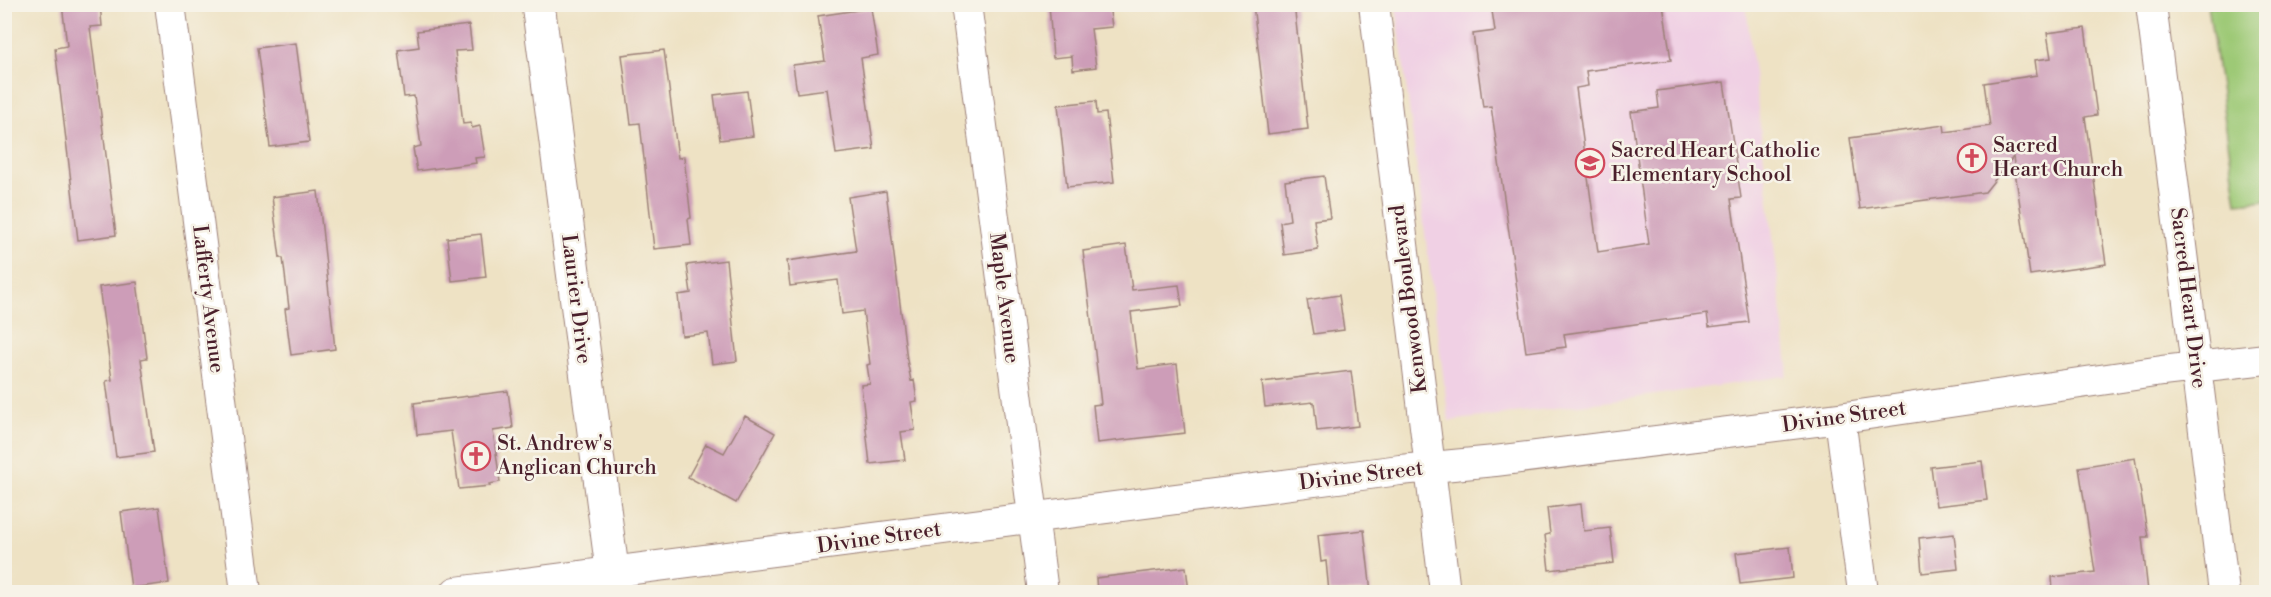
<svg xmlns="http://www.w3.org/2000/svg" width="2271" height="597" viewBox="0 0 2271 597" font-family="'Libre Bodoni',serif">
	<rect width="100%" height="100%" fill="#f7f3e8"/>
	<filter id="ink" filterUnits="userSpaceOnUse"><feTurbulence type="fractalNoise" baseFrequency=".0167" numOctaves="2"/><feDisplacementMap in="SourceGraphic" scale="12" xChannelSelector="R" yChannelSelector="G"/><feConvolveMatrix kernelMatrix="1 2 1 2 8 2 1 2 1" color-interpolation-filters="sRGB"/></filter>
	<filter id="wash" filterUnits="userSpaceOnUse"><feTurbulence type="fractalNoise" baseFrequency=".008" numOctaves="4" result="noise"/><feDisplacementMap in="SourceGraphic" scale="24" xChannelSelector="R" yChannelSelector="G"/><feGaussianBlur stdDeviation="1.35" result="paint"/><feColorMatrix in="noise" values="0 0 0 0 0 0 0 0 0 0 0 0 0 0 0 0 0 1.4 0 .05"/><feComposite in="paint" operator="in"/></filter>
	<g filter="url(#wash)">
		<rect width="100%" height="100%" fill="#eee2c4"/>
		<path fill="#f0d0e4" d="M1396,5H1746L1788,366L1786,376L1620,400L1449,421Z"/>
		<path fill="#9dc976" stroke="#747450" stroke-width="1.5" d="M2208,5H2266V200L2237,203Z"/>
		<g id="blocks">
			<path fill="#cd9db8" d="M62,4H100L102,26L90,27L116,235L78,240L55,48L67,46Z
				M1049,4H1109L1112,27L1091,29L1096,67L1073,70L1072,56L1053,58Z
				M1253,4H1294L1308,129L1268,134Z
				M1491,4H1663L1671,60L1586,71L1588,86L1576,88L1598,252L1649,244L1631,112L1659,108L1657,91L1724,82L1741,198L1731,199L1749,322L1709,327L1707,314L1564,334L1566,347L1526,352L1491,106L1483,107L1473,34L1495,31Z
				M871,8L878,55L861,58L874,149L836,154L827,89L797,93L793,65L825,61L818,16Z
				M469,25L472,50L455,51L463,124L471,123L472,128L480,126L485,157L475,158L476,163L417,171L413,148L421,146L414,96L404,97L398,50L419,47L417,31Z
				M2085,28L2097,115L2085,117L2106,264L2030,275L2013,157L1985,192L1860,209L1850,138L1944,125L1945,132L1990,126L1984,83L2037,75L2035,60L2051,58L2047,33Z
				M296,43L309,142L270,147L257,48Z
				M664,50L678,158L684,157L691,218L688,219L691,245L654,249L640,123L631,124L622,55Z
				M747,91L753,136L720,140L714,95Z
				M1096,101L1097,114L1106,113L1114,182L1067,187L1058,105Z
				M1324,176L1330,218L1314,220L1318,250L1284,255L1280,222L1290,220L1285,181Z
				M318,191L335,349L291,355L285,309L289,308L283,258H280L272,197Z
				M886,191L907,360L911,381L914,380L917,401L911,402L915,430L901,432L905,460L870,464L861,385L870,384L867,365L870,364L863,311L842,314L838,280L790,286L787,261L856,251L848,197Z
				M481,234L486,277L452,281L447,238Z
				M1126,245L1132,290L1179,285L1182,306L1131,312L1138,369L1177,364L1185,433L1097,443L1093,405L1101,404L1083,251Z
				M726,260L737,361L712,364L708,333L682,336L678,295L691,293L687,265Z
				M137,282L147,358L141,359L154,452L116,457L106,381L112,380L99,287Z
				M1339,295L1344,330L1313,334L1307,300Z
				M1351,371L1358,426L1317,431L1314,402L1265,407L1262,382Z
				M508,391L513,428L493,431L500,482L489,484L490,486L459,489L451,431L417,435L414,403Z
				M745,416L775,433L736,503L688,477L706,444L724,453Z
				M2135,458L2148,537H2142L2148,592H2053L2052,577L2095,572L2079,467Z
				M1982,461L1987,500L1936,506L1931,467Z
				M1581,504L1584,531L1610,528L1614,563L1549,570L1545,535L1550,534L1547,508Z
				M159,507L169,583L131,588L121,512Z
				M1364,530L1371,592H1329L1326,561L1321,562L1318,535Z
				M1954,534L1958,569L1922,573L1919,538Z
				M1790,547L1793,578L1740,584L1736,553Z
				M1186,567L1189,592H1097L1096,578Z"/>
		</g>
	</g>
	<g filter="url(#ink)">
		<use href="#blocks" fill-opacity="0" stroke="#9c8078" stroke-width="1.5"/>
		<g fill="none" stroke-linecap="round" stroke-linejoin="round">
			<g stroke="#9c8078" stroke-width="32">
				<path id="street" d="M170,4L246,592
					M966,4L1043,592
					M1374,4L1445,592
					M2151,4L2224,592
					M1840,418L1863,592
					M456,592L1400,470L1495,461L1840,418L2162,371L2266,359"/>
			</g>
			<g stroke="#9c8078" stroke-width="35">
				<path id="secondary" d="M538,4L615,592"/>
			</g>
			<use href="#street" stroke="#fff" stroke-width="30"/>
			<use href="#secondary" stroke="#fff" stroke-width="33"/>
		</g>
	</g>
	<defs>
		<g id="church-ring" transform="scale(1.5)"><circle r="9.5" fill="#f7f3e8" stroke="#d1495b" stroke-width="1.5"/><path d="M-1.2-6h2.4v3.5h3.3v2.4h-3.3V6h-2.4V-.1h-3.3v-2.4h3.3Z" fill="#d1495b"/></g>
		<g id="school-ring" transform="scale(1.5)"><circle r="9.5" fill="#f7f3e8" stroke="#d1495b" stroke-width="1.5"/><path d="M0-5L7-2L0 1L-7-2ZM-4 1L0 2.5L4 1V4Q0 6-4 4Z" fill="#d1495b"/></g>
	</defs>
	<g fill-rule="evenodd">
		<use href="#church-ring" x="1972" y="158"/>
		<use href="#school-ring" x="1590" y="163"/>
		<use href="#church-ring" x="476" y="456"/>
	</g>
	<g text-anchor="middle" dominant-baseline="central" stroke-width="5" stroke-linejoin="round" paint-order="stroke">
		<g font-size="21" fill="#4a1f2b" stroke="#f7f3e8" text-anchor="start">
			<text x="1993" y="146">Sacred<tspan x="1993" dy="24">Heart Church</tspan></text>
			<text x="1611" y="151">Sacred Heart Catholic<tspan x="1611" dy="24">Elementary School</tspan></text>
			<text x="497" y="444">St. Andrew's<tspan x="497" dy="24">Anglican Church</tspan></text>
		</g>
		<g font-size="21" fill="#4a1f2b" stroke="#f7f3e8">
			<text transform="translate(1004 298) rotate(83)">Maple Avenue</text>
			<text transform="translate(2188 298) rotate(83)">Sacred Heart Drive</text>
			<text transform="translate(208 299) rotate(83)">Lafferty Avenue</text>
			<text transform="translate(576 299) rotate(83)">Laurier Drive</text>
			<text transform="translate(1409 299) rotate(-97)">Kenwood Boulevard</text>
			<text transform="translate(1844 417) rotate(-8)">Divine Street</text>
			<text transform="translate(1361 476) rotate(-7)">Divine Street</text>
			<text transform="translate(879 538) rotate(-8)">Divine Street</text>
		</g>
	</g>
	<rect width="2271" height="597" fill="none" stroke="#f7f3e8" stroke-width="24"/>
</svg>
